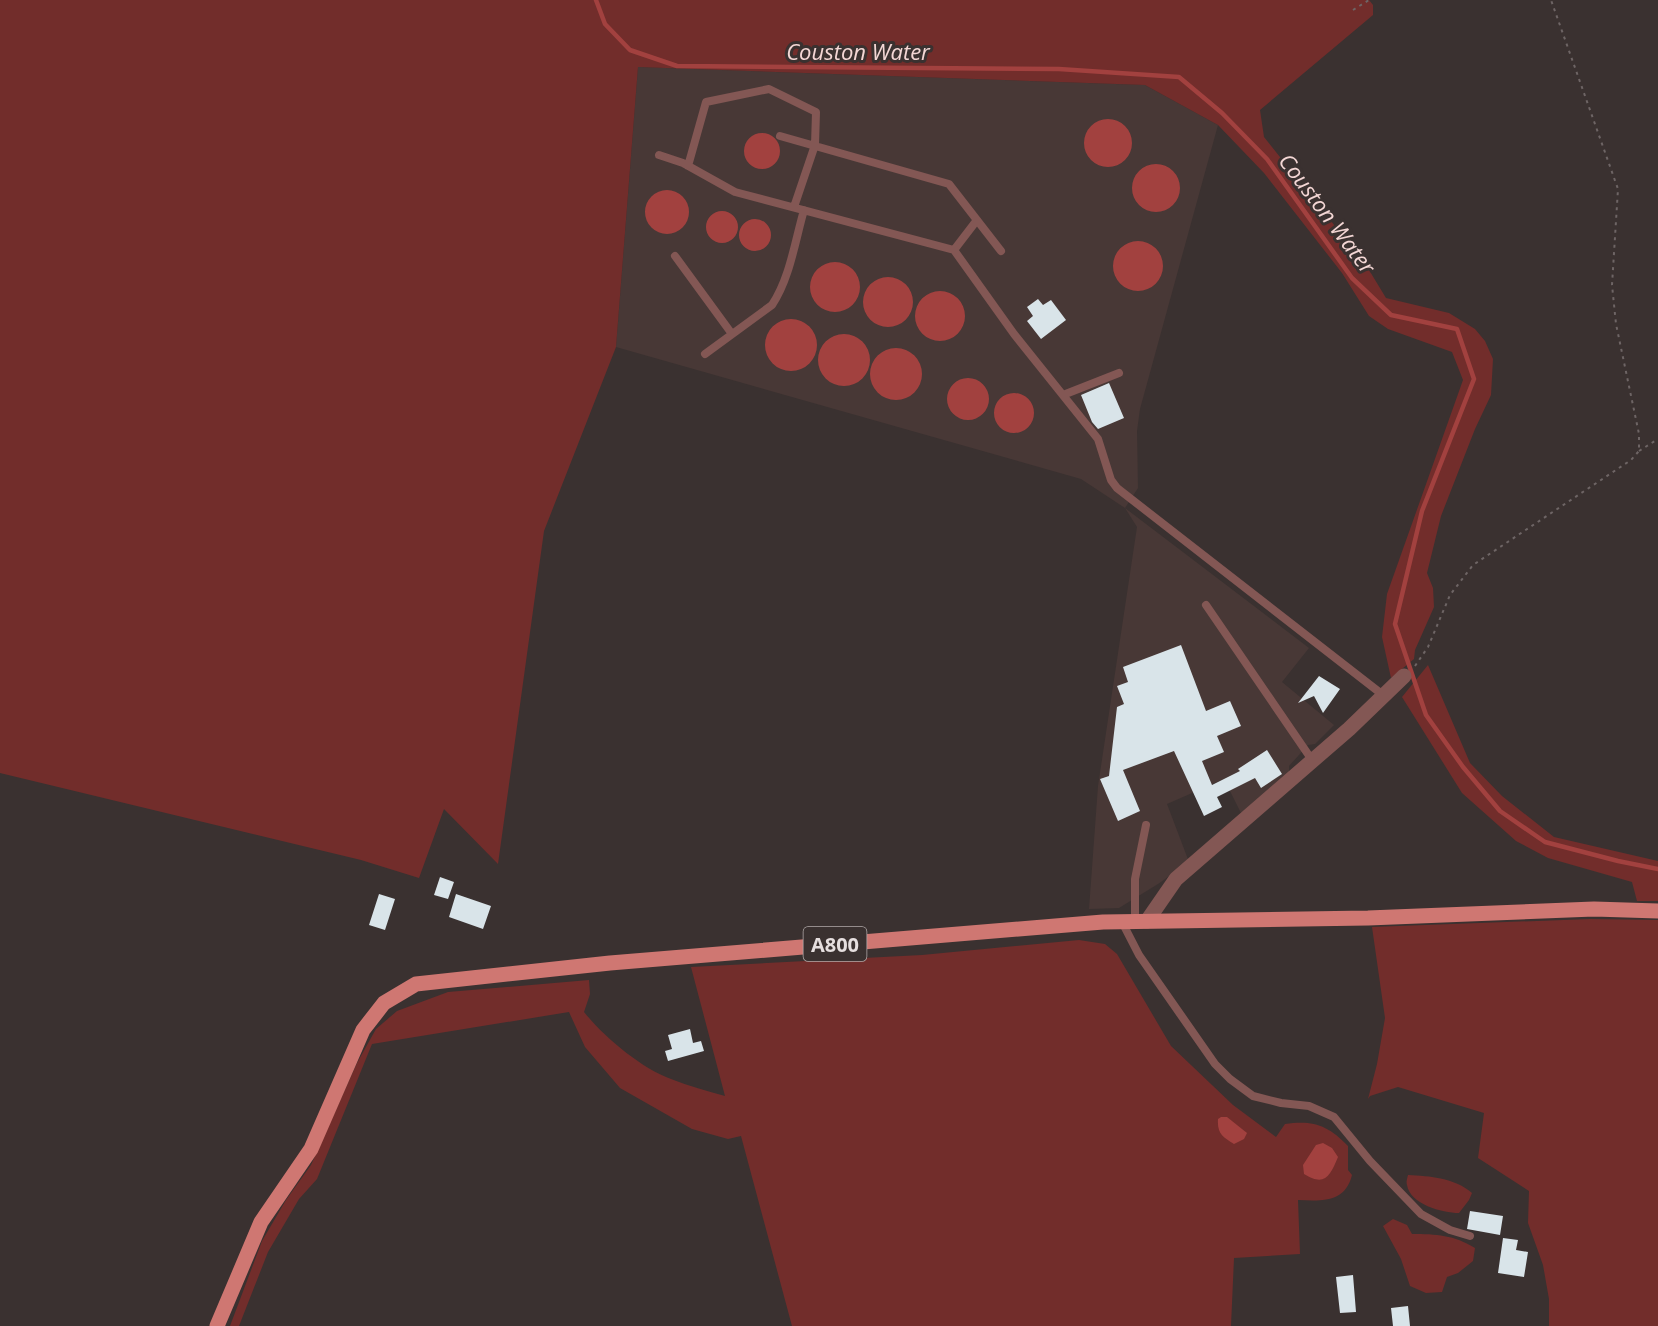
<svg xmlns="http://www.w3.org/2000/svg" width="1658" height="1326" viewBox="0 0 1658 1326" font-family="'Open Sans',sans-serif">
	<rect width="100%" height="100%" fill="#3a3130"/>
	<path fill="#483836" d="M638,67L1145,85L1218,125L1140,409L1137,431L1138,488L1125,508L1309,648L1282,682L1334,725L1315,744L1308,745L1289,766V775L1241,813L1224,779L1167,804L1189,862L1158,884L1119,908L1089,909L1098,786L1137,527L1125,508L1081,479L616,347Z"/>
	<path fill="#722d2b" d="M0,0H1369L1373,5V15L1260,110L1264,137L1366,265L1386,298L1449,313L1475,329L1485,341L1493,359L1491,395L1475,429L1441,516L1427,573L1433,588L1434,607L1415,650L1414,659L1391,678L1382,637L1387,594L1463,380L1452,352L1388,329L1369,316L1342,273L1264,173L1218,125L1145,85L638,67L616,347L544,531L498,864L444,809L419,878L361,860L0,773Z
		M1428,665L1470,763L1502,796L1554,837L1658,861V901H1637L1632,882L1548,858L1516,841L1462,793L1402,697Z
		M1590,919L1658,920V1326H1549V1299L1543,1265L1528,1223L1529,1191L1478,1158L1484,1113L1398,1087L1370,1096L1368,1099L1377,1064L1385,1018L1372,927Z
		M1079,940L1105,944L1117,954L1171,1046L1233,1105L1276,1137L1285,1124C1313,1120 1328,1125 1348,1146V1170L1352,1175C1345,1203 1322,1201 1298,1200L1300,1254L1234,1258L1231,1326H792L741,1136L728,1139L692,1129L620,1088L585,1047L569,1012L372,1044L317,1179L299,1199L268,1252L239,1326H230L262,1241L286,1200L311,1165L357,1063L376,1029L397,1011L448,992L589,980L590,994L584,1012C604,1037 641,1068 671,1079C689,1086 707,1091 725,1096L691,967L922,955Z
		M1408,1175C1430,1176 1455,1178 1472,1193L1469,1200L1459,1213C1442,1213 1410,1204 1407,1185C1406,1182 1407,1179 1408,1175Z
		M1393,1219L1407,1225L1412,1234C1436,1234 1454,1235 1475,1248L1473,1261L1458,1273L1447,1277L1442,1292L1426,1293L1410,1286L1401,1259L1383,1226Z"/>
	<path fill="#a2413f" d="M1084 143a24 24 0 1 1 48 0a24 24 0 1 1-48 0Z
		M744 151a18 18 0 1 1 36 0a18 18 0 1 1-36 0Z
		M1132 188a24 24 0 1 1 48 0a24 24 0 1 1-48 0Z
		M645 212a22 22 0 1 1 44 0a22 22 0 1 1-44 0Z
		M706 227a16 16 0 1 1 32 0a16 16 0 1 1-32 0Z
		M739 235a16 16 0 1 1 32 0a16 16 0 1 1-32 0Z
		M1113 266a25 25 0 1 1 50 0a25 25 0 1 1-50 0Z
		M810 287a25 25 0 1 1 50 0a25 25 0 1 1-50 0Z
		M863 302a25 25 0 1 1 50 0a25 25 0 1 1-50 0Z
		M915 316a25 25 0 1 1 50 0a25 25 0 1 1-50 0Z
		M765 345a26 26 0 1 1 52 0a26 26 0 1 1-52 0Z
		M818 360a26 26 0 1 1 52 0a26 26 0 1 1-52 0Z
		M870 374a26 26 0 1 1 52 0a26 26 0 1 1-52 0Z
		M947 399a21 21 0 1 1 42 0a21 21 0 1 1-42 0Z
		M994 413a20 20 0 1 1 40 0a20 20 0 1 1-40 0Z
		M1221,1117H1227L1247,1133L1244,1139L1234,1144C1223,1137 1217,1134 1218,1119Z
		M1323,1143L1332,1148L1338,1157C1330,1176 1325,1187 1304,1174L1303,1165L1316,1145Z"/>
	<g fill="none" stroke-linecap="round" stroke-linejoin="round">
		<path stroke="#a2413f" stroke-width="4.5" d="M596,0L605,24L630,50L677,66L1059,69L1179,77L1222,113L1267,159L1352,278L1391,315L1457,329L1474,379L1422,511L1395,624L1426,715L1463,767L1500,811L1545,842L1618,861L1658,869"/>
	</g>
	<path fill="#d9e4e9" d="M1038,299L1043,305L1051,300L1066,320L1041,339L1027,321L1033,316L1027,307Z
		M1109,383L1124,418L1098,429L1092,422L1081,395Z
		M1181,645L1206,711L1230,701L1241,726L1217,736L1224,752L1202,761L1212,785L1240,771L1238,769L1267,750L1282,774L1261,788L1255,778L1217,797L1222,807L1204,816L1174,751L1123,770L1140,811L1118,821L1100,779L1109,776L1117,707L1124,704L1117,686L1128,682L1123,667Z
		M1319,676L1340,689L1323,713L1314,696L1298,703Z
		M440,877L454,882L448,899L434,895Z
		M379,894L395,899L385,930L369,925Z
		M456,894L491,906L483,929L449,917Z
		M690,1029L693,1043L701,1041L704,1051L668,1061L665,1051L672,1049L668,1035Z
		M1470,1211L1503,1216L1500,1235L1467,1229Z
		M1503,1238L1518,1240L1516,1250L1528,1252L1524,1277L1498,1273Z
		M1353,1275L1356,1312L1340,1313L1336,1277Z
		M1408,1306L1410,1326H1393L1391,1308Z"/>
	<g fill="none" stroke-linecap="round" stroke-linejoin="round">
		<path stroke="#6e6565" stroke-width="2" stroke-dasharray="3 4.5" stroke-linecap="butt" d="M1353,10L1369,0
			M1639,451L1658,439
			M1415,666L1428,647L1450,595L1473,565L1631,460L1639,451V434L1616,324L1612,285L1618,189L1551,0"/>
		<path stroke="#835754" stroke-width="8" d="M780,136L949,184L1001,251
			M659,155L683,163L735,192L954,250L1014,334L1098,439L1111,480L1117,488L1383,695
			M688,166L706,102L769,89L816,112L815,145L794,207
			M954,250L977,220
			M675,256L732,334
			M705,354L772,305C790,278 795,241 804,210
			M1063,395L1119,373
			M1206,605L1312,760
			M1135,921V879L1146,825
			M1122,922L1139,955L1215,1064L1230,1079L1253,1096L1281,1103L1309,1106L1334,1117L1370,1161L1421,1214L1450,1230L1470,1236"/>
		<path stroke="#835754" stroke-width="15" d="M1147,921L1176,879L1349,729L1404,676"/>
		<path stroke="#cf7772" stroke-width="15" d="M217,1326L261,1222L311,1149L363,1030L384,1003L416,984L610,963L1103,922L1368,918L1594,909L1658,911"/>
	</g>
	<g text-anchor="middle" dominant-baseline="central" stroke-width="6" stroke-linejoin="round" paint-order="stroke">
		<rect fill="#3a3130" stroke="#b2abaa" stroke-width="1.5" x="803.5" y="927" width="63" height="34" rx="4.5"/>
		<g font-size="20" font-weight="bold" fill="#e6dfdf">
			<text x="835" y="944">A800</text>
		</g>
		<g font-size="22" font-style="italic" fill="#f4d7d5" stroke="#3a3130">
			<text x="858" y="51">Couston Water</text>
			<text transform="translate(1328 213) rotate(53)">Couston Water</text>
		</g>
	</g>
</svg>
